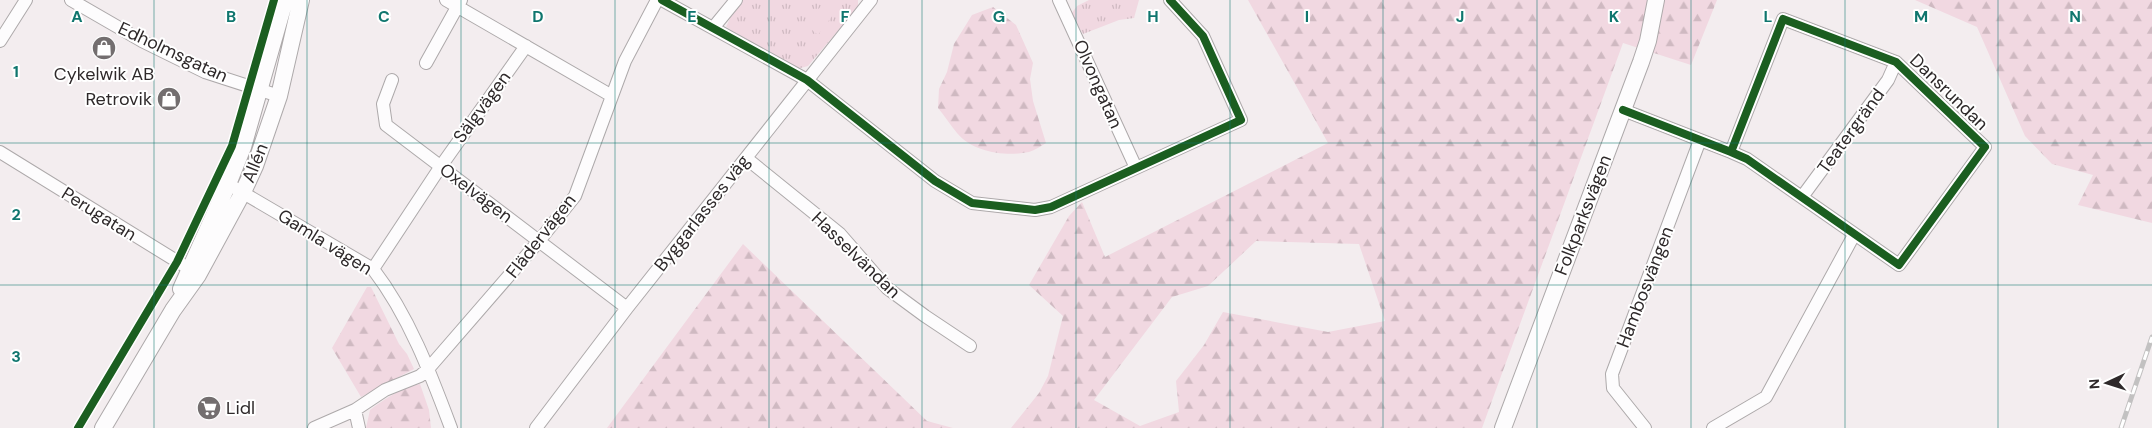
<svg xmlns="http://www.w3.org/2000/svg" width="2152" height="428" viewBox="0 0 2152 428" font-family="'DM Sans',sans-serif">
	<defs>
		<pattern id="grass-tufts" width="24" height="20" patternUnits="userSpaceOnUse" patternTransform="scale(1.25)"><rect width="24" height="20" fill="#f1d8e1"/><path d="M3 7l-1-3M5 7V3M7 7l1-3M15 17l-1-3M17 17v-4M19 17l1-3" fill="none" stroke="#cfb9c1"/></pattern>
		<pattern id="forest-firs" width="22" height="20" patternUnits="userSpaceOnUse" patternTransform="scale(1.25)"><rect width="22" height="20" fill="#f1d8e1"/><path d="M5 1l3.5 6h-7zM16 11l3.5 6h-7z" fill="#cfb9c1"/></pattern>
	</defs>
	<rect width="100%" height="100%" fill="#f3edef"/>
	<path fill="url(#grass-tufts)" d="M743,0H858V7L808,66L797,69L726,27L731,16Z
		M1089,0H1139L1134,18L1119,20L1083,34L1071,14L1077,6Z"/>
	<path fill="url(#forest-firs)" fill-rule="evenodd" d="M1248,0H1717L1691,65L1623,43L1482,428H1011L1039,393L1048,376L1063,316L1029,285L1069,216L1082,202L1105,257L1328,143ZM1256,241L1359,244L1385,321L1328,332L1223,312L1204,345L1176,381L1179,412L1140,426L1094,400L1172,297L1208,286Z
		M1915,0H2152V223L2078,205L2093,175L2052,164L2025,136L1977,27Z
		M993,7L1016,25L1033,63L1030,79L1033,101L1046,143C1041,146 1035,150 1029,152C1006,157 972,152 957,133C950,125 945,116 938,108L939,89L947,72L954,44L972,15Z
		M743,244L927,421L953,428H607Z
		M367,287H371L399,344L407,354L414,369L361,397L332,348Z
		M420,384L429,410L431,428H366L370,410C386,398 401,388 420,384Z"/>
	<path fill="#f1d8e1" d="M821,6L833,15L818,35L806,25Z"/>
	<g fill="none" stroke-linecap="round" stroke-linejoin="round">
		<g stroke="#ada9aa" stroke-width="14">
			<path id="minor" d="M71,0L142,41L205,72L279,96
				M446,0L612,96
				M662,0L807,80L935,181L972,203L1035,210L1051,207L1241,120L1203,36L1170,0
				M1059,0L1136,168
				M713,28L736,0
				M0,41L26,0
				M426,63L461,0
				M392,80L383,104L386,125L627,308
				M1623,110L1731,152L1783,19L1896,62L1985,147L1899,265L1747,159L1731,152
				M0,152L196,273
				M746,158L840,234L887,288L925,316L970,346
				M228,184L373,269C409,316 430,372 451,428
				M1802,197L1888,80L1896,62
				M373,269L441,166L526,46
				M355,410L359,428
				M314,428L355,410L385,390L420,376L428,369L539,241L575,196L625,61L657,0
				M536,428L627,308L871,0
				M1645,428L1613,388L1612,374L1700,140
				M1713,428L1766,397L1854,235"/>
		</g>
		<g stroke="#ada9aa" stroke-width="18">
			<path id="major" d="M181,289L228,184L243,147L285,0
				M103,428L173,310L198,275L243,192L255,166L279,96L301,0
				M1503,428L1641,62L1648,41L1656,0"/>
		</g>
		<use href="#minor" stroke="#fdfcfd" stroke-width="12"/>
		<use href="#major" stroke="#fdfcfd" stroke-width="16"/>
		<g stroke="#c2c1c1" stroke-width="5">
			<path id="rail" d="M2121,428L2152,337"/>
		</g>
		<use href="#rail" stroke="#fff" stroke-width="3" stroke-dasharray="9" stroke-linecap="butt"/>
		<g stroke="#fff" stroke-width="11">
			<path id="cycleway" d="M662,0L807,80L935,181L972,203L1035,210L1051,207L1241,120L1203,36L1170,0
				M1623,110L1731,152L1783,19L1896,62L1985,147L1899,265L1747,159L1731,152
				M78,428L177,262L232,146L274,0"/>
		</g>
		<use href="#cycleway" stroke="#1b5e20" stroke-width="8"/>
	</g>
	<path fill="none" stroke="#0f766e" stroke-width="1" stroke-opacity="0.55" d="M154,0V428M307,0V428M461,0V428M615,0V428M769,0V428M922,0V428M1076,0V428M1230,0V428M1383,0V428M1537,0V428M1691,0V428M1845,0V428M1998,0V428M0,143H2152M0,285H2152"/>
	<defs>
		<g id="shop-disc" transform="scale(1.25)"><circle r="9.5" fill="#736e6f" stroke="#fff"/><path d="M-5-2.5h2.3a2.7 3.5 0 0 1 5.4 0H5L5.5 6h-11ZM-1.5-2.5h3a1.5 2.3 0 0 0-3 0Z" fill="#fff"/></g>
		<g id="supermarket-disc" transform="scale(1.25)"><circle r="9.5" fill="#736e6f" stroke="#fff"/><path d="M-6-5.5h2.5l.6 2H6L4.5 2H-2.5L-4.4-4H-6ZM-1.5 3.2a1.3 1.3 0 1 0 .1 0ZM3 3.2a1.3 1.3 0 1 0 .1 0Z" fill="#fff"/></g>
	</defs>
	<g fill-rule="evenodd">
		<use href="#shop-disc" x="104" y="48"/>
		<use href="#shop-disc" x="169" y="99"/>
		<use href="#supermarket-disc" x="209" y="408"/>
	</g>
	<g text-anchor="middle" dominant-baseline="central" stroke-width="4" stroke-linejoin="round" paint-order="stroke">
		<g font-size="18" fill="#2e292a" stroke="#fff">
			<text transform="translate(173 52) rotate(25)">Edholmsgatan</text>
			<text transform="translate(1098 84) rotate(66)">Olvongatan</text>
			<text transform="translate(1949 92) rotate(44)">Dansrundan</text>
			<text transform="translate(482 107) rotate(-54)">Sälgvägen</text>
			<text transform="translate(1851 131) rotate(-54)">Teatergränd</text>
			<text transform="translate(255 163) rotate(-68)">Allén</text>
			<text transform="translate(476 193) rotate(37)">Oxelvägen</text>
			<text transform="translate(702 213) rotate(-52)">Byggarlasses väg</text>
			<text transform="translate(99 214) rotate(32)">Perugatan</text>
			<text transform="translate(1583 215) rotate(-69)">Folkparksvägen</text>
			<text transform="translate(541 236) rotate(-52)">Flädervägen</text>
			<text transform="translate(325 242) rotate(32)">Gamla vägen</text>
			<text transform="translate(856 255) rotate(44)">Hasselvändan</text>
			<text transform="translate(1645 287) rotate(-69)">Hambosvängen</text>
		</g>
		<g font-size="18" fill="#2e292a" stroke="#fff">
			<text x="104" y="74">Cykelwik AB</text>
			<text x="152" y="99" text-anchor="end">Retrovik</text>
			<text x="226" y="408" text-anchor="start">Lidl</text>
		</g>
	</g>
	<g font-size="16" text-anchor="middle" font-weight="bold" fill="#0f766e" stroke="#fff" stroke-width="4" stroke-linejoin="round" paint-order="stroke">
		<text x="77" y="22">A</text>
		<text x="231" y="22">B</text>
		<text x="384" y="22">C</text>
		<text x="538" y="22">D</text>
		<text x="692" y="22">E</text>
		<text x="845" y="22">F</text>
		<text x="999" y="22">G</text>
		<text x="1153" y="22">H</text>
		<text x="1307" y="22">I</text>
		<text x="1460" y="22">J</text>
		<text x="1614" y="22">K</text>
		<text x="1768" y="22">L</text>
		<text x="1921" y="22">M</text>
		<text x="2075" y="22">N</text>
		<text x="16" y="77">1</text>
		<text x="16" y="220">2</text>
		<text x="16" y="362">3</text>
	</g>
	<g transform="translate(2107 383) rotate(266)" stroke="#ffffff" stroke-width="4" paint-order="stroke">
	<path d="M0-4L9 19L0 12L-9 19Z" fill="#2e292a"/>
	<text y="-8" font-size="14" font-weight="bold" text-anchor="middle" fill="#2e292a">N</text>
	</g>
</svg>
